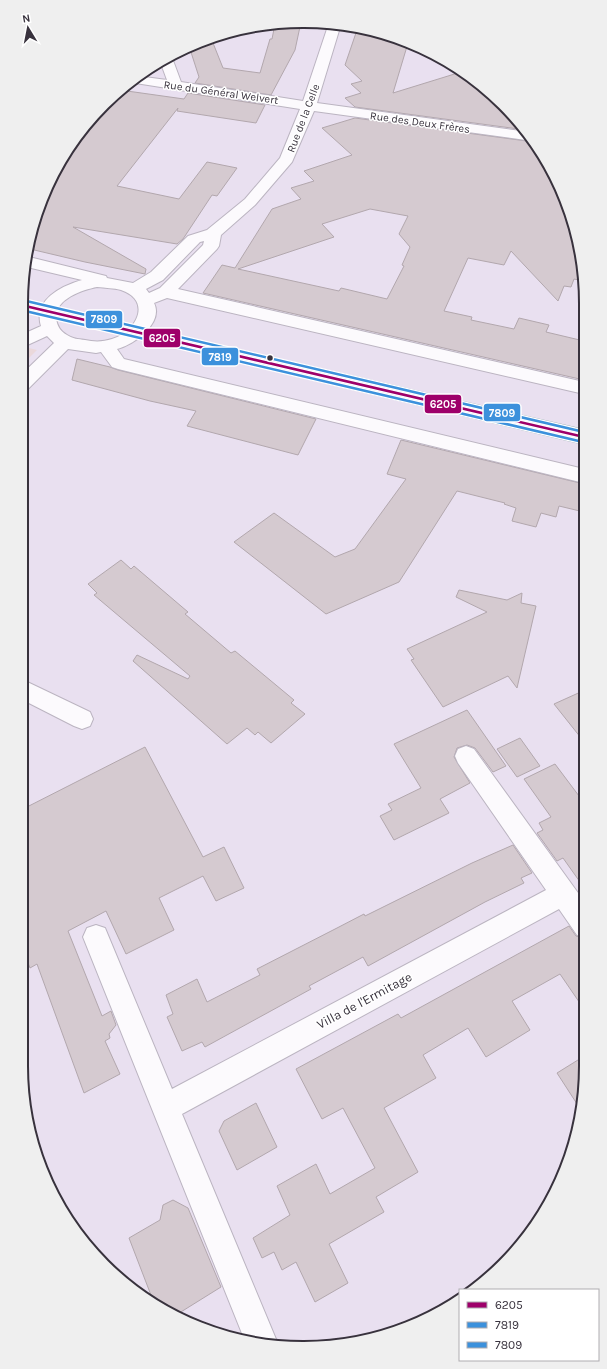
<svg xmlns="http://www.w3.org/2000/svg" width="607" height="1369" viewBox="0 0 607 1369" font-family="Karla,sans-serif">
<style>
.education{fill:#ead8db}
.building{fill:#d5cad0;stroke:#b2a7ad;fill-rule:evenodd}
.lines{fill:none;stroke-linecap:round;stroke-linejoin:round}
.minor-casing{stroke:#bbb4c1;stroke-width:2}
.primary-casing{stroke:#90a5ac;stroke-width:2}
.minor{fill:#fcfafd;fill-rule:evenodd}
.primary{fill:#d8e5e7;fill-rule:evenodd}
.bus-1-casing{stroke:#fff;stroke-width:5}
.bus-2-casing{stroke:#fff;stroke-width:5}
.bus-3-casing{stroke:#fff;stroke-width:5}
.bus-1{stroke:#9e006a;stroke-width:2.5}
.bus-2{stroke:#3c91dc;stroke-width:2.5}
.bus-3{stroke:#3c91dc;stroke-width:2.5}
.bus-dot{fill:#38323d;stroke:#fff;stroke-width:1.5}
.labels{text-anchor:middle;stroke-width:3;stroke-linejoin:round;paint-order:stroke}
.far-street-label{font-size:11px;fill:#38323d;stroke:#fff}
.street-label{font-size:13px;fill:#38323d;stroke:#fff}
.rim{fill:none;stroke:#38323d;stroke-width:2}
.line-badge{stroke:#fff;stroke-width:1.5}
.badge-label{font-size:11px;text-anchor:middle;font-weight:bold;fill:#fff}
</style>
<rect width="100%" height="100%" fill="#e9e0f0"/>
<!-- education -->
<path class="education" d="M21,346l16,4 -16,16z"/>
<!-- building -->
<path class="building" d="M285,22h16l-6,28 -24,45 -76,-12 4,-6 -10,-31 22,-8 12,30 37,5 10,-34h2l2,-10 2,1 2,-7z
M358,27l37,9 13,7 -15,50 68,-21 14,7 51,51 -171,-23 -10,-9 16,-5 -10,-9 11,-3 -17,-16z
M120,90l64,9 4,-6 77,12 -9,18 -79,-12 1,-3 -61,78 62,13 28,-37 30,6 -20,28 -5,-1 -29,44 -6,5 -104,-17 73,42 -1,5 -60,-12 -55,-13 6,-37 23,-50 32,-45z
M355,118l179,24 30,53 20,71v15l-10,-2 -3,8 -7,-1 -6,15 -47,-50 -7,14 -36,-7 -24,53 28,6 -1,3 43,9 5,-11 30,7 -3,7 38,9v39l-381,-87 19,-28 13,3 37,-59 29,-10 -10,-11 23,-7 -10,-10 48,-16 -30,-27zM370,209l38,7 -9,18 11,13 -8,18 2,1 -17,33 -46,-11 -2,3 -101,-22 96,-32 -12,-13z
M77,359l33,8 8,3 198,49 -18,36 -111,-29 9,-15 -46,-10 -78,-21z
M401,440l183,44v28l-25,-6 -3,11 -15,-4 -5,14 -24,-6 4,-13 -12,-4 1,-1 -48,-12 -58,91 -73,32 -92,-72 40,-29 61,44 20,-8 51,-70 -19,-5z
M121,560l10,9 3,-3 54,46 -3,2 46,39 4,-2 59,49 -3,3 14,11 -34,29 -13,-11 -3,3 -8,-7 -20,16 -94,-83 4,-6 51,24 2,-3 -96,-81 3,-2 -9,-9z
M459,590l48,10 15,-7 -1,10 15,3 -19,82 -9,-12 -65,31 -32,-47 3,-1 -7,-10 80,-37 -31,-15z
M585,690v53l-31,-39z
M467,710l39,56 -13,6 -18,-24 -8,-3 -10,3 -3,9 16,26 -30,16 9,14 -55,27 -14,-24 12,-6 -4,-6 33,-16 -27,-44z
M520,738l20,28 -23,11 -20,-28z
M145,747l58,110 21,-10 20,41 -28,13 -13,-25 -44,22 15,32 -48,24 -20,-43 -38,20 34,85 9,-5 5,14 -7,9 1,4 -5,3 15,33 -36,19 -47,-129 -7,4 -9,-23v-135z
M555,764l30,40v85l-22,-31 -6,3 -20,-28 6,-3 -4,-7 12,-6 -27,-38z
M513,845l19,28 -11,5 3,5 -39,19 -117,64 -5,-9 -54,29 2,3 -106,58 -3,-5 -20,9 -15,-34 6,-3 -7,-19 31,-16 10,23 53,-27 -3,-6 80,-41 27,-14 1,2 107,-53z
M569,926l7,10 10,3v73l-26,-38 -48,27 18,29 -44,27 -18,-29 -45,27 13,23 -52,30 34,64 -42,25 8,15 -55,32 19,39 -33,19 -19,-40 -14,8 -8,-18 -12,6 -9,-20 37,-23 -13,-29 39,-22 14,30 45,-26 -32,-60 -21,11 -26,-50 102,-55 3,4z
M586,1055v11l-7,41 -22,-34z
M256,1103l21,44 -40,23 -18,-39 5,-10z
M173,1200l15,8 33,79 -45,28 -14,-5 -8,-7 -25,-65 31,-18 3,-15z"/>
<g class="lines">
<defs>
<path id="minor" d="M329,23l12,1 -24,79 211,29 5,9 -219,-30 -22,51 -37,43 -34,30 -2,11 -2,3 -39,40 406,93v12l-417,-96 -13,5c10,20 -20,42 -37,46l7,10 460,110v14l-466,-114 -6,-2 -11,-15 -5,1 -28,-4 -41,41 -6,2v-17l33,-32 -7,-7 -26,12v-13l20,-9c-8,-26 20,-40 41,-46l-55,-13 2,-10 77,19 1,2 26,5 18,-11 37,-36 19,-6 38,-31 35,-41 20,-49 -171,-27 8,-6 30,4 -7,-19 11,-6 10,27 122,19zM204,241l-1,4 -43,43 -11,5 -3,-4 17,-9 37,-38zM97,287c8,1 17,1 24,3 32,11 15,42 -9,49 -9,3 -18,3 -27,1 -7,-1 -12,-1 -18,-5 -7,-4 -10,-9 -11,-17 -1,-19 26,-28 41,-31z
M21,679l69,33 3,7 -3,7 -8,3 -8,-3 -53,-27z
M466,746l8,3 112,155v34l-9,-3 -18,-26 -377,205 96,230 -1,1 -28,-2 -4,-2 -162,-404 4,-9 9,-3 9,3 67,161 374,-199 -88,-127 -3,-7 3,-7z"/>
<path id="primary" d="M22,300l562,130v14l-563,-134z"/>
</defs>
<!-- minor casing -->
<use href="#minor" class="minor-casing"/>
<!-- primary casing -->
<use href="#primary" class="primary-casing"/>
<!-- minor -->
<use href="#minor" class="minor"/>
<!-- primary -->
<use href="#primary" class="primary"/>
<defs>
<path id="bus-1" d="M21,305l563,132"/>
<path id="bus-2" d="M21,310l562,132"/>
<path id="bus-3" d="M22,300l562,132"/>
</defs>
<!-- bus-1 casing -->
<use href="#bus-1" class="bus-1-casing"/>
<!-- bus-2 casing -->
<use href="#bus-2" class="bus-2-casing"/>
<!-- bus-3 casing -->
<use href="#bus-3" class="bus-3-casing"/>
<!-- bus-1 -->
<use href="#bus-1" class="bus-1"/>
<!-- bus-2 -->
<use href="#bus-2" class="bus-2"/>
<!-- bus-3 -->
<use href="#bus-3" class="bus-3"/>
</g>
<!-- markers -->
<circle class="bus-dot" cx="270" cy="358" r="3.5"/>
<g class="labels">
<!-- far-street labels -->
<g class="far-street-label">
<text transform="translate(221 92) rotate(8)" y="4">Rue du Général Welvert</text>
<text transform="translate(303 118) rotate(-69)" y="4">Rue de la Celle</text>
<text transform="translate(420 122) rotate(8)" y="4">Rue des Deux Frères</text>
</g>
<!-- street labels -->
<g class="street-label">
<text transform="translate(364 1000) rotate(-28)" y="5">Villa de l'Ermitage</text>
</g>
</g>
<!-- crop -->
<path d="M0 0H607V1369H0ZM303 28H304A275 275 0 0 1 579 303V1066A275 275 0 0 1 304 1341H303A275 275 0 0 1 28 1066V303A275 275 0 0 1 303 28Z" fill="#efefef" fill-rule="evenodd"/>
<path class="rim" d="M303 28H304A275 275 0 0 1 579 303V1066A275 275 0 0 1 304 1341H303A275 275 0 0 1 28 1066V303A275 275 0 0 1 303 28Z"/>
<g class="line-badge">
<rect x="85" y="310" width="38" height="19" rx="4" fill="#3c91dc"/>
<rect x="143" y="328" width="38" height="20" rx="4" fill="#9e006a"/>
<rect x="201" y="347" width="38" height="19" rx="4" fill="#3c91dc"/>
<rect x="424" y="394" width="38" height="20" rx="4" fill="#9e006a"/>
<rect x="483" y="403" width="38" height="19" rx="4" fill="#3c91dc"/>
</g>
<g class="badge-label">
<text x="104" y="323">7809</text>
<text x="162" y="342">6205</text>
<text x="220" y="361">7819</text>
<text x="443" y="408">6205</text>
<text x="502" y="417">7809</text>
</g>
<!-- legend -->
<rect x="459" y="1289" width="140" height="72" fill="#ffffff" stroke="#afadb1"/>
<rect x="467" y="1302" width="20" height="6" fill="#9e006a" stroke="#afadb1"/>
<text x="495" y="1309" font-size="12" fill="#38323d">6205</text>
<rect x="467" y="1322" width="20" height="6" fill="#3c91dc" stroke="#afadb1"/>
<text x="495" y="1329" font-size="12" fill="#38323d">7819</text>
<rect x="467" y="1342" width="20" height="6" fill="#3c91dc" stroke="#afadb1"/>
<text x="495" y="1349" font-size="12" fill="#38323d">7809</text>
<!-- north arrow -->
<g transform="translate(28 28) rotate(350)" stroke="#ffffff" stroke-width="3" paint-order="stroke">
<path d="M0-3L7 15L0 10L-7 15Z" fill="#38323d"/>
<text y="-6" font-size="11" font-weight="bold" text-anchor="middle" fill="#38323d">N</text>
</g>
</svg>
